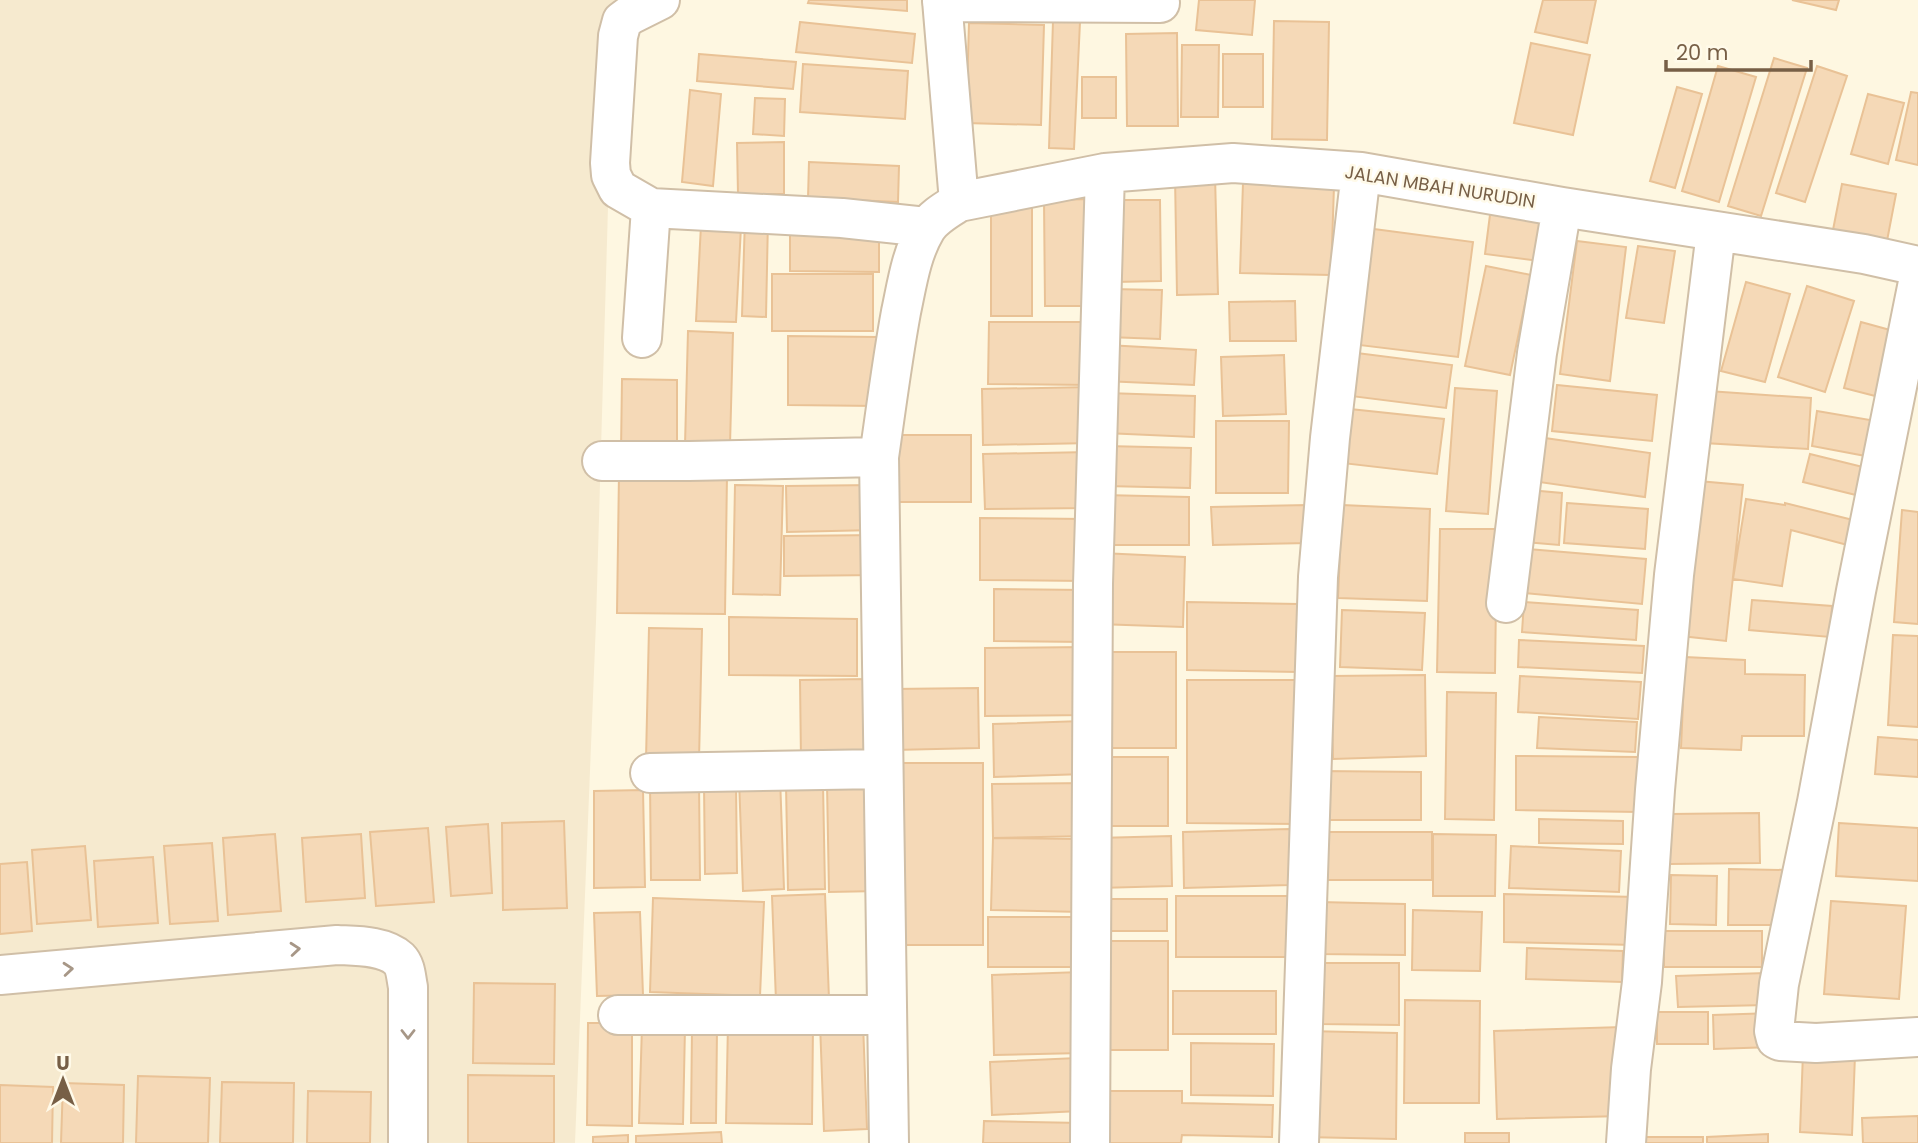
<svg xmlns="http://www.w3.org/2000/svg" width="1918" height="1143" viewBox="0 0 1918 1143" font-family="Poppins,sans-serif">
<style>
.residential{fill:#f6eacf}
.building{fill:#f5d9b7;stroke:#e9c296;stroke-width:2}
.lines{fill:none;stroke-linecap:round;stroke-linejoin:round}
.minor-casing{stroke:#d0bfa7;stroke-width:42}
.minor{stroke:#fff;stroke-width:38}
.oneway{stroke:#a79787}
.labels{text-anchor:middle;stroke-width:5;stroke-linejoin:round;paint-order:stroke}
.street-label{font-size:18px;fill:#775f46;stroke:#fffae9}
</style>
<rect width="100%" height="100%" fill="#fef7e1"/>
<!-- residential -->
<path class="residential" d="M0,0h614l-18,622 -21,521h-575z"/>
<!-- building -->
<path class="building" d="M809,0h98v11l-99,-8z
M1199,0h56l-3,35 -56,-5z
M1543,0h53l-9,43 -52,-11z
M1792,0h47l-3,10z
M1053,21l27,1 -6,127 -25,-1z
M1274,21l55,1 -2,118 -55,-1z
M800,22l115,12 -3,29 -116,-11z
M969,23l75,2 -3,100 -75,-2z
M1177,33l1,93h-51l-1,-92z
M1531,43l59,12 -17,80 -59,-12z
M1182,45h37l-1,72h-37z
M699,54l97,8 -3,27 -96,-8z
M1223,54h40v53h-40z
M1774,58l33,10 -46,148 -33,-10z
M803,64l105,7 -3,48 -105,-7z
M1718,66l38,11 -37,125 -37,-11z
M1817,66l30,10 -42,126 -29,-9z
M1082,77h34v41h-34z
M1677,87l25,7 -27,94 -25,-7z
M690,90l31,4 -8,92 -31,-4z
M1911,92l7,1v72l-22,-5z
M1868,94l36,9 -16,61 -37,-10z
M755,98l30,1 -1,37 -31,-2z
M784,142v52h-46l-1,-51z
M809,162l90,4 -1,36 -90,-4z
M1215,175l3,119 -41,1 -2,-119z
M1243,183l91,3 -3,89 -91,-2z
M1842,184l54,10 -10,52 -54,-11z
M991,199h41v117h-41z
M1095,199l2,107h-52l-1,-106z
M1492,199l54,7 -7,55 -54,-7z
M1114,200h46l1,81 -46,1z
M745,218l23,1 -2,98 -24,-1z
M701,225l40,2 -5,95 -40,-1z
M790,227h89v45l-89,-1z
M1374,229l99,13 -15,115 -99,-12z
M1577,241l49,6 -16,134 -50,-7z
M1638,246l37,5 -11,72 -38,-5z
M1486,266l45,9 -21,100 -45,-9z
M772,274h101v57h-101z
M1746,282l44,12 -25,88 -44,-11z
M1807,286l47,15 -29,91 -47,-15z
M1109,289l53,1 -2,49 -52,-2z
M1295,301l1,40h-66l-1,-39z
M989,322h104v63l-105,-1z
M1861,322l40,11 -18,65 -39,-10z
M688,331l45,2 -3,112h-45z
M788,336l90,1 -1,69 -89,-1z
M1107,345l89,5 -2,35 -90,-4z
M1349,352l103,13 -6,43 -103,-13z
M1284,355l2,59 -63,2 -2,-59z
M622,379l55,1v71h-56z
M1557,385l100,10 -5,46 -100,-10z
M1091,387l1,56 -109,2 -1,-56z
M1455,388l42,3 -9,123 -42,-3z
M1708,391l103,7 -3,51 -104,-6z
M1107,393l88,3 -1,41 -89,-4z
M1350,409l94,10 -7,55 -95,-11z
M1817,411l59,10 -5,36 -59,-11z
M1216,421h73l-1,72h-72z
M888,435h83v67h-83z
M1545,438l105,15 -5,44 -106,-15z
M1106,446l85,2 -1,40 -84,-2z
M1089,452v56l-104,1 -2,-55z
M1810,454l61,15 -7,28 -61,-15z
M619,473l108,2 -2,139 -108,-1z
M1698,481l45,4 -17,156 -45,-5z
M735,485l48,1 -3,109 -47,-1z
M875,485l1,45 -89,2 -1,-46z
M1529,490l33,3 -3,52 -34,-3z
M1103,495l86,2v48h-87z
M1746,499l39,6v-2l76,19 -6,25 -64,-17 -9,56 -49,-7z
M1567,503l81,6 -3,40 -81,-6z
M1308,505l1,38 -96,2 -2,-38z
M1342,505l88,4 -3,92 -89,-3z
M1902,510l16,2v112l-24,-2z
M980,518l105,1v62l-105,-1z
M1440,529h57l-2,144 -58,-1z
M879,535v40l-95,1v-40z
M1528,549l118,10 -4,45 -118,-11z
M1101,553l84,4 -2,70 -85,-3z
M994,589l91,1v52l-91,-1z
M1752,600l80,6 -2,31 -81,-7z
M1187,602l111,2v68l-111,-2z
M1524,602l114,8 -2,30 -114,-8z
M1342,610l83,3 -3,57 -82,-3z
M729,617l128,2v57l-128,-1z
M649,628l53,1 -3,131 -53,-1z
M1893,635l25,1v91l-30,-2z
M1519,640l125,6 -2,27 -124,-6z
M1086,647l1,68 -102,1v-68z
M1102,652h74v96h-75z
M1685,657l60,3v14l60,1 -1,61h-62l-1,14 -60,-2z
M1425,675l1,81 -93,3 -2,-83z
M1520,676l121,6 -3,37 -120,-7z
M867,679l1,80 -67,1 -1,-80z
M1187,680h115l-1,144 -114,-1z
M978,688l1,60 -85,2 -2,-61z
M1447,692l49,1 -2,127 -49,-1z
M1539,717l98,5 -2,30 -98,-4z
M1082,721l2,53 -90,3 -1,-53z
M1878,737l40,3v37l-43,-3z
M1516,756l122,1v55l-122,-2z
M1101,757h67v69h-67z
M892,763h91v182h-91z
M1321,771l100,1v48h-100z
M780,777l4,112 -41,2 -4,-112z
M699,782l1,98h-49l-1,-97z
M736,783l1,90 -32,1 -1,-90z
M1089,783v53l-96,2 -1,-54z
M823,784l2,105 -37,1 -2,-105z
M827,784h50l2,107 -50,1z
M643,790l2,97 -51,1v-97z
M1759,813l1,50 -90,1v-50z
M1539,819l84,2v23l-84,-1z
M564,821l3,87 -64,2 -1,-87z
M1839,823l79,5v53l-82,-5z
M488,824l4,69 -41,3 -5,-69z
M428,828l6,74 -58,4 -6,-74z
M1290,829l1,56 -107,3 -1,-56z
M1321,832h111v48h-111z
M275,834l6,77 -53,4 -5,-77z
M361,834l4,64 -59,4 -4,-64z
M1433,834l63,1 -1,61h-62z
M1171,836l1,50 -73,2 -1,-50z
M993,838l88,1v73l-90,-2z
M212,843l6,78 -48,3 -6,-78z
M85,846l6,74 -54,4 -5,-74z
M1511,846l110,5 -2,41 -110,-4z
M153,857l5,66 -60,4 -4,-66z
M27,862l5,69 -32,3v-70z
M1729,869l58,1 -1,55h-58z
M1671,875l46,1 -1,49 -46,-1z
M825,894l4,105 -53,2 -4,-105z
M1504,894l133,3 -2,48 -131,-3z
M1176,896h112v61h-112z
M653,898l111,4 -4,94 -110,-4z
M1098,899h69v32h-69z
M1831,901l75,5 -7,93 -75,-5z
M1319,902l86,2v51l-87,-1z
M1413,910l69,2 -2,59 -68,-1z
M640,912l3,83 -46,1 -3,-83z
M988,917h89v50h-89z
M1664,931h98v36h-98z
M1102,941h66v109h-66z
M1527,948l96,3 -1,31 -96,-3z
M1320,963h79v62l-80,-1z
M1081,972l1,81 -88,2 -2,-80z
M1765,973l2,32 -89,2 -2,-31z
M474,983l81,1 -1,80 -81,-1z
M1173,991h103v43h-103z
M1405,1000l75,1 -1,102h-75z
M1657,1012h51v32h-51z
M1773,1013v34l-59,2 -1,-34z
M588,1023h44v103l-45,-1z
M728,1023l85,1 -1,100 -86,-1z
M820,1023h43l4,106 -43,2z
M642,1026l43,1 -2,97 -44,-1z
M1622,1027l2,89 -127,3 -3,-88z
M692,1028h25l-1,95h-25z
M1306,1031l91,2 -1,106 -92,-2z
M1191,1043l83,1 -1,52 -82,-1z
M1803,1053l52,2 -3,80 -52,-3z
M1077,1058l3,53 -88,4 -2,-53z
M468,1075l86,1v67h-86z
M138,1076l72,2 -2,65h-72z
M222,1082l72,1 -1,60h-73z
M63,1083l61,2 -1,58h-62z
M0,1085l53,2 -1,56h-52z
M308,1091l63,1 -1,51h-63z
M1098,1091h84v12l91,2 -1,32 -90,-2 -1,8h-83z
M1918,1116v27h-55l-1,-25z
M984,1121l97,2v20h-98z
M721,1132l1,11h-86v-7z
M1465,1133h44v10h-44z
M1768,1134v9h-61v-6z
M628,1135v8h-35v-6z
M1643,1137h60v6h-60z"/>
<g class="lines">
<defs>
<path id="minor" d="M660,0l-30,15 -8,6 -4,15 -8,127 1,12 7,14 33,19 191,10 84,9
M942,0l17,202
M942,2l218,1
M1918,282l-62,309 -39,211 -38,182 -5,47 2,8 4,2 36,2 102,-6
M642,338l9,-130
M602,461h87l190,-4
M1506,603l31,-250 25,-146
M650,773l233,-4
M0,975l337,-30c18,1 47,0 62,14 7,7 7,19 9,28v156
M618,1015h269
M889,1143l-10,-686c7,-48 13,-96 22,-145 6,-28 10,-58 25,-83 7,-12 22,-20 33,-27l146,-29 128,-10 128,9 201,35 302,47 54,12
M1090,1143l3,-559 12,-411
M1299,1143l19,-566 12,-139 31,-266
M1626,1143l5,-74 11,-87 13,-192 19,-215 42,-343"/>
</defs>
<!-- minor casing -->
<use href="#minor" class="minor-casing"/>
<!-- minor -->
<use href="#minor" class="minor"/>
</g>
<!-- one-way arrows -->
<defs><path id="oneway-chevron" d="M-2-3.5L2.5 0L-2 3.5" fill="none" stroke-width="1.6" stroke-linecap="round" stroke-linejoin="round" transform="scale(1.75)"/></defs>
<g class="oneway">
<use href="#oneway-chevron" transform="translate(295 949) rotate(-5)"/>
<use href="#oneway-chevron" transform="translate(68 969) rotate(-5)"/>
<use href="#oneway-chevron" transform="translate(408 1034) rotate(90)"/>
</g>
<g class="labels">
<!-- street labels -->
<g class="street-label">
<text transform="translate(1440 187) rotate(9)" y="6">JALAN MBAH NURUDIN</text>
</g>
</g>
<!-- north arrow -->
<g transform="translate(63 1080)" stroke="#fffae9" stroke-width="5" paint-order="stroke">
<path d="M0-5L12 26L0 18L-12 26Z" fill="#775f46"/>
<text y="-10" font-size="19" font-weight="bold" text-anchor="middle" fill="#775f46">U</text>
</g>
<!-- scale -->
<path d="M1666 60v10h145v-10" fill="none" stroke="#775f46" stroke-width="3.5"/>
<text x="1676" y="60" font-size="21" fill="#775f46" stroke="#fffae9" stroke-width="5" paint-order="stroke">20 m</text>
</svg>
